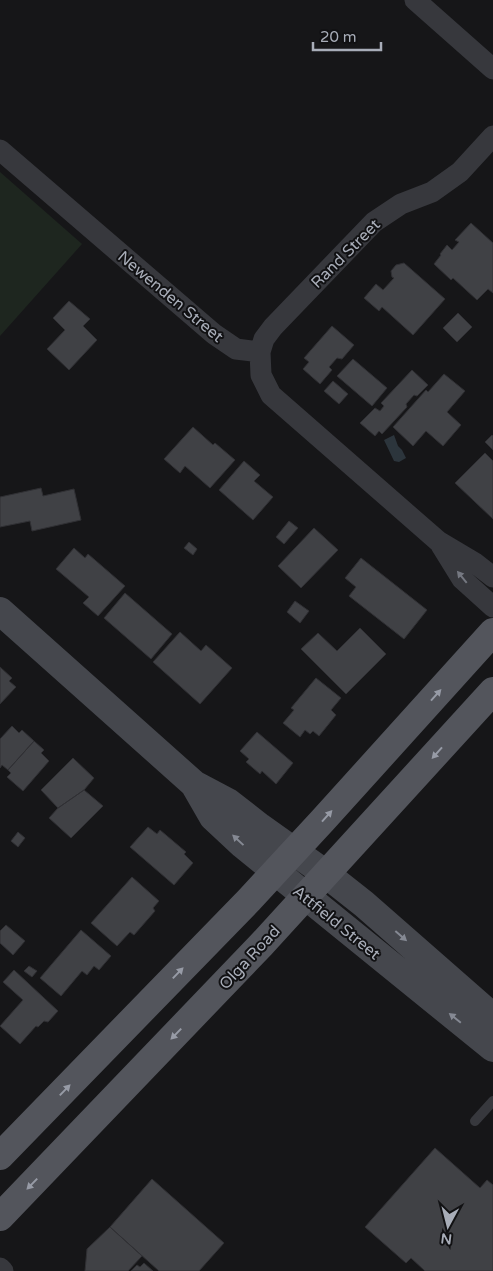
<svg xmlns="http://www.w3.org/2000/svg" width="493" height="1271" viewBox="0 0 493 1271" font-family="'Varela Round',sans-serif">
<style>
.green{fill:#1e261f}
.water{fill:#2c353c}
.building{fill:#404145;stroke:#303034}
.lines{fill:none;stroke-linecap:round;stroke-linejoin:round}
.lane{stroke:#37383d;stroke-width:10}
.street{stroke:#37383d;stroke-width:21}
.secondary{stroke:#45474d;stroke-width:28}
.primary{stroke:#53555c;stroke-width:28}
.oneway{fill:#757881}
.oneway2{fill:#979ba6}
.oneway3{fill:#858993}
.labels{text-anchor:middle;stroke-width:4;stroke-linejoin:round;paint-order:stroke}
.street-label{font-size:16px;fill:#a8adb8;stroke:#111113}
</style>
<rect width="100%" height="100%" fill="#161618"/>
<!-- green -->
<path class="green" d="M0,172l82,72 -82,92z"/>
<!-- water -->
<path class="water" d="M394,435l4,11 4,4 4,8 -7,4 -5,-1 -10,-21z"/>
<!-- building -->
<path class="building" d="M471,223l22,20v50l-5,-4 -11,11 -24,-22 -2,2 -17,-16 7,-9 -1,-1 7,-9 5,5 7,-8 -4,-2z
M404,263l41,36 -32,36 -31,-28 -3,4 -15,-13 12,-14 7,6 11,-12 -2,-1 -1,-6 5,-6z
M69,301l21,18 -7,7 14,14 -28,30 -22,-21 18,-19 -12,-12z
M458,313l14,14 -15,15 -14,-14z
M332,326l22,19 -12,14 -5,-1 -8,9 3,3 -12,14 -17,-15 6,-7 -5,-4z
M353,359l34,29 -15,18 -35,-30z
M412,370l16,15 -11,11 -3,-1 -8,9 1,3 -25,27 -3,-3 -4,5 -15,-13 15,-15 5,3 4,-5 -3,-3z
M444,374l21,17 -18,21 14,13 -18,21 -17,-15 -13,15 -20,-19 33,-37 2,2z
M333,381l15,13 -9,10 -15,-13z
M193,427l20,18 2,-2 20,17 -25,28 -25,-22 -5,7 -16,-14z
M492,435l1,1v14l-8,-8z
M485,453l8,8v58l-38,-36z
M244,461l16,14 -6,6 19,16 -20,23 -34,-30z
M41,488l2,8 31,-7 7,31 -49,11 -2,-10 -30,6v-30z
M289,521l9,7 -14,16 -8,-7z
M314,528l24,22 -37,38 -23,-22z
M189,542l8,7 -4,6 -9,-7z
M74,548l11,10 3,-4 37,32 -27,30 -15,-13 6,-6 -33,-28z
M361,558l66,52 -23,29 -55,-43 7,-9 -11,-9z
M125,593l47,41 -21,25 -47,-41z
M295,601l14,10 -9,12 -13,-11z
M360,628l26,26 -40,40 -45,-45 17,-16 19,18z
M180,632l21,19 5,-6 26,23 -32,36 -47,-42z
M0,667l12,11 -3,3 7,6 -16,17z
M316,678l25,20 -10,12 5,5 -17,21 -6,-5 -3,3 -5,-4 -5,7 -17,-14 11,-13 -3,-2z
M12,726l7,7 3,-3 12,11 -26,29 -6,-5 -2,3v-29z
M257,732l36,31 -17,21 -14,-13 -2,3 -14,-12 3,-3 -9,-8z
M34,741l10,9 -3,3 8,8 -26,30 -16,-14 4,-4 -3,-3z
M73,758l21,20 -10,12 -26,18 -17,-18z
M84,790l19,16 -32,32 -22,-20 9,-10z
M148,827l9,7 3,-4 26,22 -2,2 9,9 -19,22 -44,-38z
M18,832l7,6 -7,9 -7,-6z
M132,877l27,24 -6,7 2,3 -21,24 -4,-3 -13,14 -26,-23z
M6,925l19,16 -12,14 -13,-12v-12z
M81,930l30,26 -12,14 -5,-4 -7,9 -5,-4 -21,25 -21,-18z
M29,966l8,5 -5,6 -8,-6z
M14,970l44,41 -10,11 -4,-1 -6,6 -2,-1 -16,18 -20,-18 23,-26 -20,-18z
M435,1148l45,40 7,-8 6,5v86h-68l-14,-13 -5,5 -41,-36z
M152,1179l72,64 -25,28h-40l-49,-44z
M110,1227l32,29 -14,15h-43l2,-22z
M144,1263l9,8h-22l6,-6 3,2z"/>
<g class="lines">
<!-- lane -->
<path class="lane" d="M475,1121l18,-20"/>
<!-- street -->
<path class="street" d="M415,0l78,69
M493,136l-33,36 -28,20 -31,12 -27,18 -101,105 -9,12 -4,13 1,23 10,20 167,146 37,22 18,14
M0,150l214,184 22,15 24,3
M441,545l21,34 31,28
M0,1268l3,3"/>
<!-- secondary -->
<path class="secondary" d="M0,611l194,173 34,18 32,25 66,47 38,30 129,113
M194,784l19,33 30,28 250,203"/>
<!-- primary -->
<path class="primary" d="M0,1156l249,-256 74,-80 170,-188
M0,1217l261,-272 232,-254"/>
</g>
<!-- one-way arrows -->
<defs><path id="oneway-solid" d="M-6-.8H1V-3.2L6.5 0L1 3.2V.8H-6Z" transform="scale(1.25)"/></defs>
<use class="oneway" href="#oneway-solid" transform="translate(462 577) rotate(-129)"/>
<g class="oneway2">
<use href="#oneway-solid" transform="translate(436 695) rotate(-48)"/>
<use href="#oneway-solid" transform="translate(437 753) rotate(132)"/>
<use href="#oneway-solid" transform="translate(327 816) rotate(-48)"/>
<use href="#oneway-solid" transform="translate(178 973) rotate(-46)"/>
<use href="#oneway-solid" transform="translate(176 1034) rotate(134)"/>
<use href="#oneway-solid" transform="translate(65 1090) rotate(-46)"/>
<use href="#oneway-solid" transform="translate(32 1184) rotate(134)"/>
</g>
<g class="oneway3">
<use href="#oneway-solid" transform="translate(238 840) rotate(-137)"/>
<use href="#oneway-solid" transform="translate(401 936) rotate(41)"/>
<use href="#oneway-solid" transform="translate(455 1018) rotate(-141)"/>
</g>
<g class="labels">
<!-- street labels -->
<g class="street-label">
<text transform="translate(345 253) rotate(-45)" y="6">Rand Street</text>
<text transform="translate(171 296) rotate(40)" y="6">Newenden Street</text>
<text transform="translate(337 922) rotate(39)" y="6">Attfield Street</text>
<text transform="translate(249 957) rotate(-47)" y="6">Olga Road</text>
</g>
</g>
<!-- north arrow -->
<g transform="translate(448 1226) rotate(187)" stroke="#111113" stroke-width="4" paint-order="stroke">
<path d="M0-4L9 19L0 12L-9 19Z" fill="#a8adb8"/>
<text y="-8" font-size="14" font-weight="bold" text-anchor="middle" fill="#a8adb8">N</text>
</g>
<!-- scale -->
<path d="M313 42v8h68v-8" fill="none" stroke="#a8adb8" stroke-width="2.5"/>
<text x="320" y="42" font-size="15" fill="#a8adb8" stroke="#111113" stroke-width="4" paint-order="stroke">20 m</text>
</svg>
